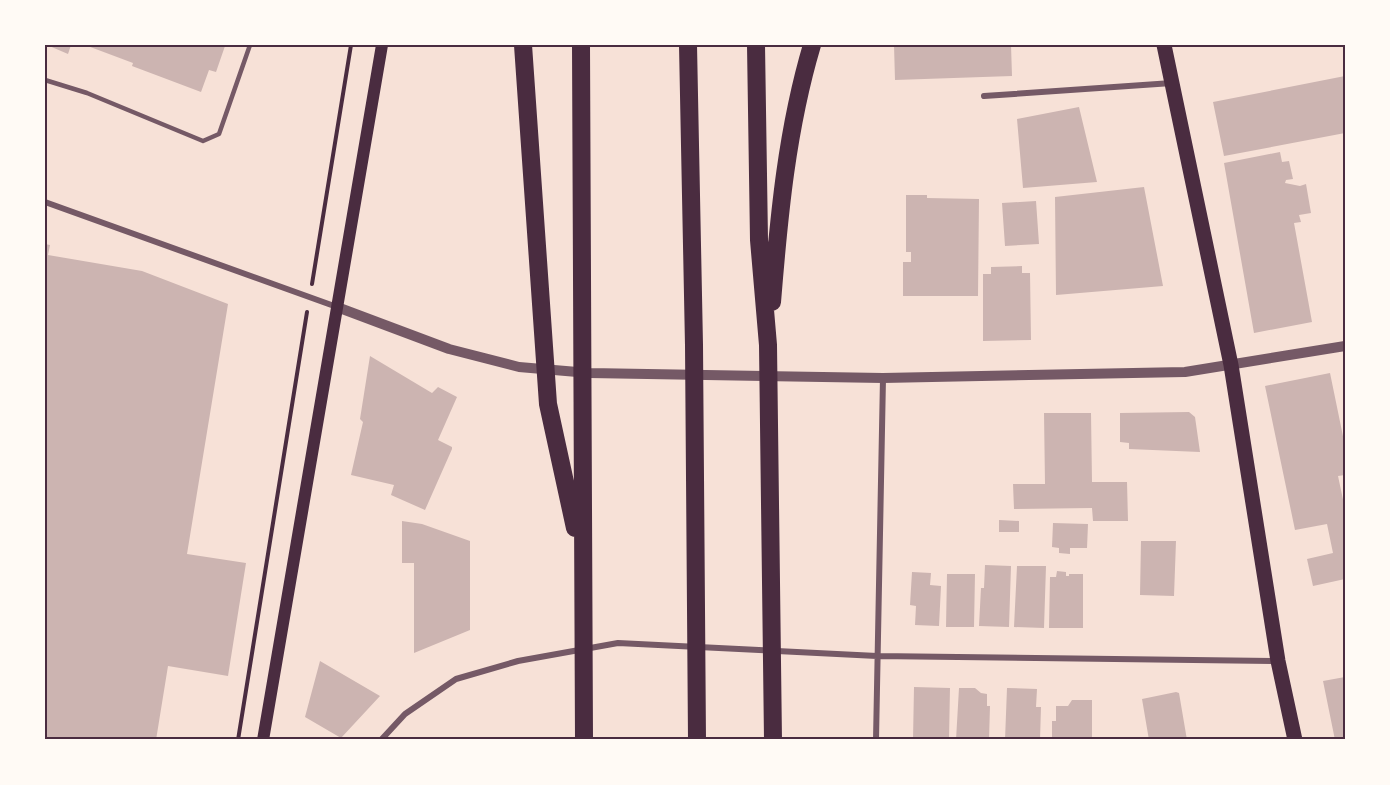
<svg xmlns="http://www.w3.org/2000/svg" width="1390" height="785" viewBox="0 0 1390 785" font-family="'Source Sans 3',sans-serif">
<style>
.building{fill:#ccb4b1}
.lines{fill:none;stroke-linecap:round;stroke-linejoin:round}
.path{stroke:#4a2c40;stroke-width:4}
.service{stroke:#755966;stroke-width:4.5}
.minor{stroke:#755966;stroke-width:6}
.tertiary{stroke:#755966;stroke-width:10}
.secondary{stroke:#4a2c40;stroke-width:12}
.primary{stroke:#4a2c40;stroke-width:15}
.motorway{stroke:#4a2c40;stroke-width:18}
.neatline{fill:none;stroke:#4a2c40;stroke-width:2}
</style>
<rect width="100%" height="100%" fill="#f7e1d7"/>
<!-- building -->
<path class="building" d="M47,45h24l-3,9z
M85,45h138l2,1 -9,26 -7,-2 -8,22 -69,-26 1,-3z
M894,45h117l1,31 -117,4z
M1345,76v57l-121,23 -11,-54z
M1079,107l18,75 -74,6 -6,-69z
M1280,152l2,10 7,-1 4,18 -7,1 -1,3 15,3 6,-2 5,29 -12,2 2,7 -7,1 18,99 -58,11 -30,-170z
M1144,187l19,99 -107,9 -1,-98z
M906,195h21v3l52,1 -1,97h-75v-34h8v-10h-5z
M1036,201l3,43 -34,2 -3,-43z
M45,244l5,1 -2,10 94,16 86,33 -41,250 59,9 -18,113 -60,-10 -12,74h-111z
M1022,266v7h8l1,67 -48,1v-67h8v-7z
M370,356l62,37 6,-6 19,10 -19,43 14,7v2l-27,61 -34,-15 3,-10 -43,-10 12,-53 -3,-3z
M1330,373l15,73v29l-7,1 7,33v70l-32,7 -6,-27 26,-6 -6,-29 -32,6 -30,-144z
M1189,412l6,5 5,35 -71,-3v-6l-9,-1v-29z
M1044,413h47l1,69h35l1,39h-35l-1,-13 -78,1 -1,-25h32z
M999,520l20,1v11h-20z
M402,521l20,3 48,17v89l-56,23v-90h-12z
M1053,523l35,1 -1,24h-17v6l-11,-1v-5l-7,-1z
M1141,541h35l-2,55 -34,-1z
M985,565l26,1 -2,61 -30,-1 2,-38h3z
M1017,566h29l-2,62 -30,-1z
M1057,571l9,1v4h3v-2h14v54h-34l1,-51h6z
M912,572l19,1 -1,12 11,1 -2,40 -24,-1 1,-19 -6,-1z
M947,574h28l-1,53h-28z
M320,661l60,35 -39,42 -36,-21z
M1345,677v63h-10l-12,-59z
M914,687l36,1 -1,52h-36z
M959,688h16l6,5 6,1v12h3l-1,34h-33z
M1007,688l30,1 -1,18h5l-1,33h-35z
M1176,692l3,1 8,47h-38l-7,-41z
M1072,700h20v40h-40v-19h4v-15h12z"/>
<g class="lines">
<!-- path -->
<path class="path" d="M312,284l39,-239
M238,740l69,-428"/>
<!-- service -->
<path class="service" d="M45,80l42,13 116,48 16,-7 31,-89"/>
<!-- minor -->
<path class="minor" d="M984,96l188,-13
M45,202l292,105
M381,740l24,-26 51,-35 62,-18 100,-18 259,13 401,5
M876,740l7,-362"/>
<!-- tertiary -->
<path class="tertiary" d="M337,307l112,42 70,18 70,6 294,5 302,-6 160,-26"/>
<!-- secondary -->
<path class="secondary" d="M263,740l119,-695"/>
<!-- primary -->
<path class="primary" d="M1164,45l67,320 47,296 17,79"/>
<!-- motorway -->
<path class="motorway" d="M523,45l25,359 27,124
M581,45l3,695
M688,45l6,300 3,395
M756,45l3,195 9,105 5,395
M772,302c7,-87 15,-173 40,-257"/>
</g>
<!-- border -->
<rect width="1390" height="785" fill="none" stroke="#fffaf5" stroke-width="93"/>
<rect x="46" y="46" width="1298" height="692" class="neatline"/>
</svg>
